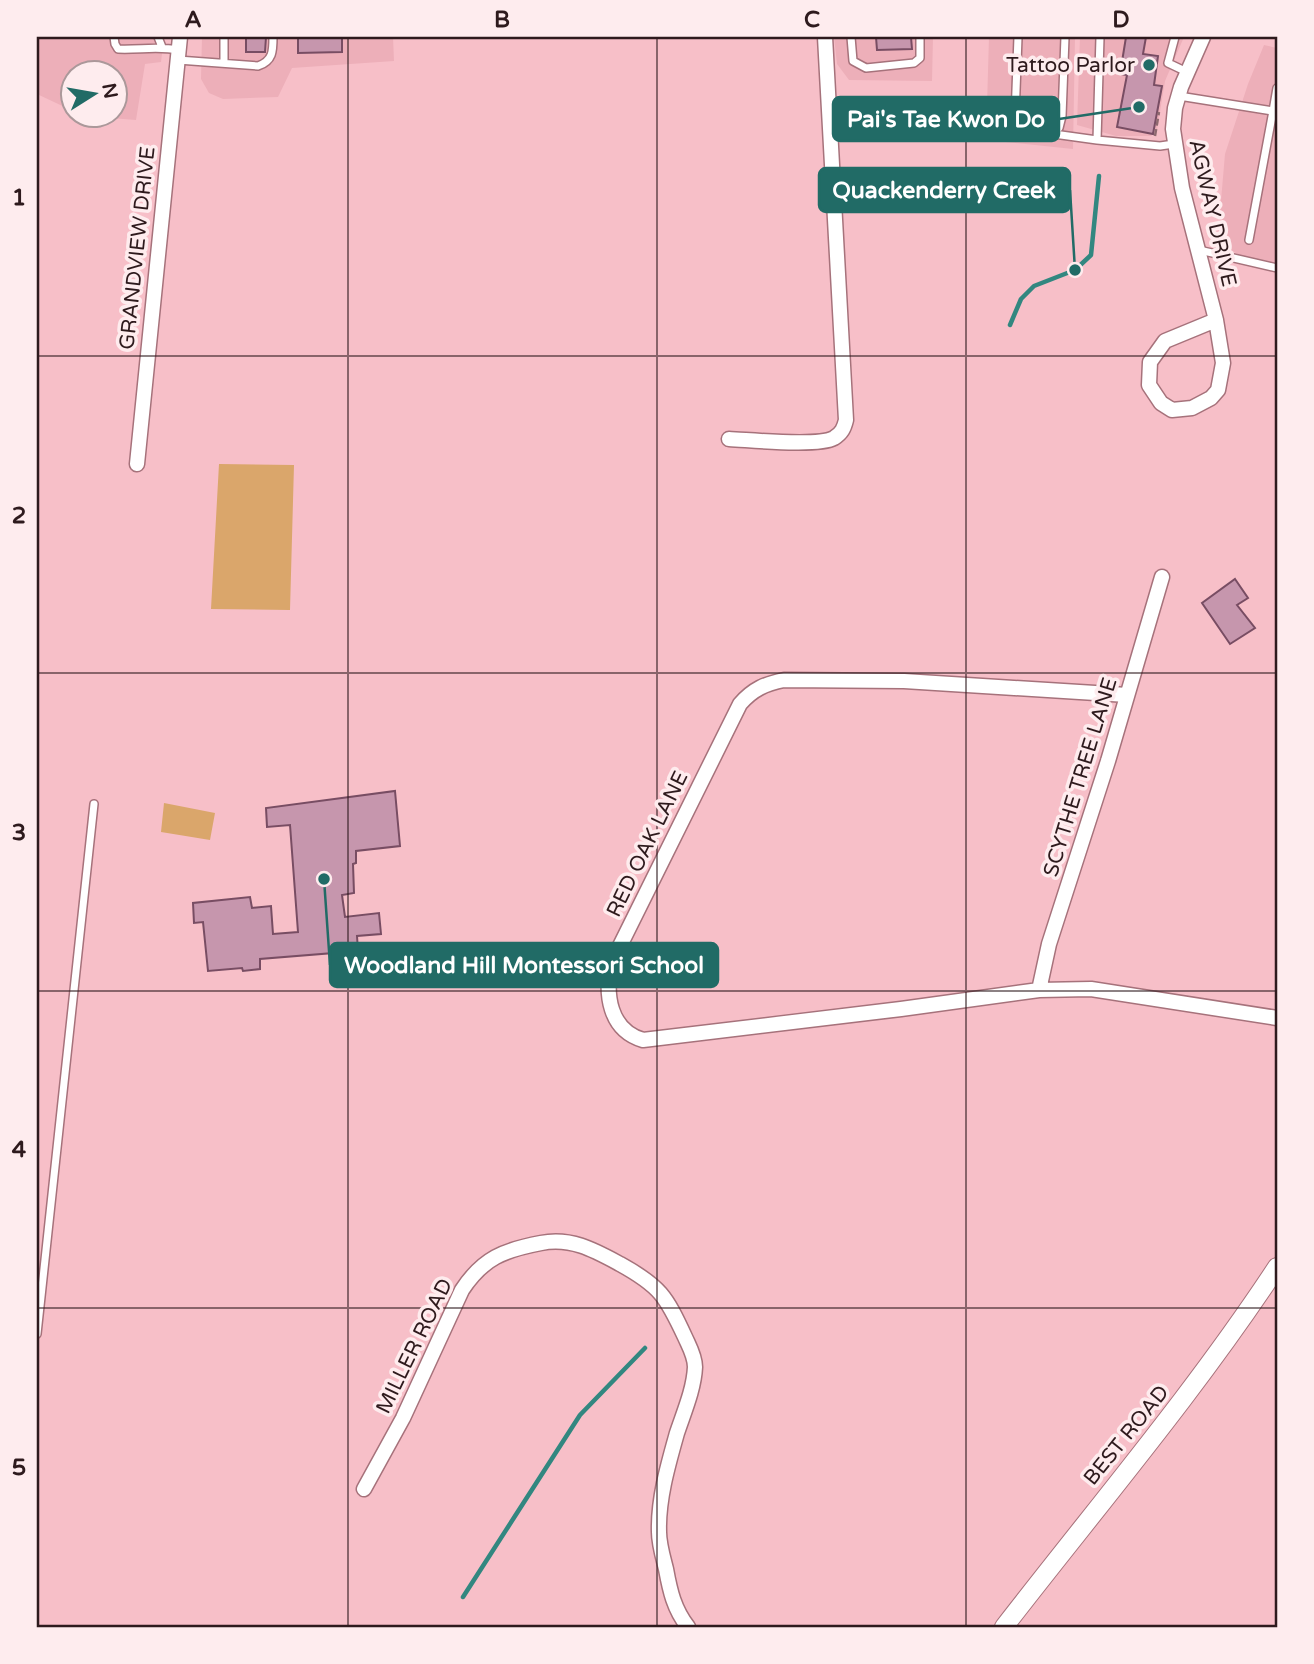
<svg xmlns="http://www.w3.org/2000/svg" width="1314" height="1664" viewBox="0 0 1314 1664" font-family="'Varela Round',sans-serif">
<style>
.built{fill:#edafb9}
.green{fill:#daa66b}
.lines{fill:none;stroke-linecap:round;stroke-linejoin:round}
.stream{stroke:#328780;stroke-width:4.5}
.building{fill:#c696ad;stroke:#784d63;stroke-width:2}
.service-casing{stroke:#a6727b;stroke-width:10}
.minor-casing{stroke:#a6727b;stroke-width:17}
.tertiary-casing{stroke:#a6727b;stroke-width:20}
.path{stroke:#8e696f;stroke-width:2.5;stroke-dasharray:7 3.5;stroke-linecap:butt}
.service{stroke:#fff;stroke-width:7}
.minor{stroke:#fff;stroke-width:14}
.tertiary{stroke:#fff;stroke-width:18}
.grid{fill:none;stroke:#2e1a1d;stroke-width:2;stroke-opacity:0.55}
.poi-dot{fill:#216b66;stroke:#feecee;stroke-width:2.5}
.labels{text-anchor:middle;stroke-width:7;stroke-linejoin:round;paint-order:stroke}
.poi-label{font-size:21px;fill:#2e1a1d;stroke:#feecee;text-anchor:end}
.street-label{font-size:21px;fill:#2e1a1d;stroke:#feecee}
.leader{fill:none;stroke:#216b66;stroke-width:2.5}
.callout-dot{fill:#216b66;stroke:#feecee;stroke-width:2.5}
.callout{fill:#216b66;stroke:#216b66;stroke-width:2.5}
.callout-label{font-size:23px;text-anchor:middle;font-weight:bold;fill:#fff}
.neatline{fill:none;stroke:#2e1a1d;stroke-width:2.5}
.grid-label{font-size:23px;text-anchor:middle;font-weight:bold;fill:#2e1a1d}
</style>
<rect width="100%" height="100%" fill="#f7bfc8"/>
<!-- built -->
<path class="built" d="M37,37h127l-3,25 -16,2 -9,56 -52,-4h32v-42h-42l-1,37 -36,-17z
M202,37h191l1,24 -102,7 -14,29 -55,2 -14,-6 -8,-14z
M834,37h99l-1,44 -83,-1 -12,-16z
M989,37h86l-2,112 -87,-9z
M1080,37h104l-19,44 -8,49 -6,6h-35l-39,-11z
M1264,45l13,3v219l-17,-1 -33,-18 -8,-24 6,-70 23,-70z"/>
<!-- green -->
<path class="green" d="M219,464l75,1 -4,145 -79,-1z
M164,803l51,10 -5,27 -49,-8z"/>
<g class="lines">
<!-- stream -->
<path class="stream" d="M1010,325l11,-26 13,-13 41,-16 16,-15 8,-79
M463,1597l117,-182 65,-67"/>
</g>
<!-- building -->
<path class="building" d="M246,37h20l-1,15h-19z
M298,37h44v15l-44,1z
M876,37h35l1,12 -35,1z
M1126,37h20l-3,17 15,2 -4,29 8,1 -9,48 -36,-7 10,-52 -7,-1z
M1235,579l13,19 -11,7 18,23 -25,16 -28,-41z
M395,791l5,55 -44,5v12l-3,1 1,29 -12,2 3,22 34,-4 2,21 -24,2 1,15 -98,8v10l-17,2 -1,-3 -34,3 -5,-49 -9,1 -1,-20 57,-6 2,11 19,-2 2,28 25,-2 -8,-107 -23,2 -1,-19z"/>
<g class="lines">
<defs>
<path id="service" d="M114,37l1,7 3,5c21,1 40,-3 60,1
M158,37l4,10
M224,37v26
M851,37l2,24 13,7 48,-5 6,-5v-21
M1018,37l-3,80 10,13 72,10
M1100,37l-3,103 63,6 14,-2
M1175,37l-7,26 19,9
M178,60l80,6c15,-5 15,-15 15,-29
M1179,96l94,15 -24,129
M1277,111h-4l4,-23
M1051,132l8,-4 3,-12 3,-79
M1199,250l78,18
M37,1334l57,-530"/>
<path id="minor" d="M1203,37l-22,50 -6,21 -2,21 9,59 34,132 7,43 -5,27 -7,8 -19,10 -20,2 -11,-7 -12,-18 1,-23 15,-21 51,-21
M729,439c22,1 89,8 105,-1 8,-5 10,-10 12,-18l-21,-383
M137,464l43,-427
M1127,695l-223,-14 -120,-1c-19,4 -31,9 -44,24l-129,260c-6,30 -2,66 32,76l258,-31 138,-19 52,-1 186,29
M1039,990l10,-46 59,-183 54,-184
M364,1489l39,-71 59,-128c21,-32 42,-40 79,-47 30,-6 53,7 79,21 40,22 46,32 65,73 4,9 10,19 10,30 -1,22 -11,45 -18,66 -9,32 -19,66 -18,99 0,12 4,25 7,37 4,22 8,40 22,58"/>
<path id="tertiary" d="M1004,1627c92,-119 190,-234 273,-360"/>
</defs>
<!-- service casing -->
<use href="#service" class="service-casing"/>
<!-- minor casing -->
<use href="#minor" class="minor-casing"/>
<!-- tertiary casing -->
<use href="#tertiary" class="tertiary-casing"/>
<!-- path -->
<path class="path" d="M1155,136l4,-24"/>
<!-- service -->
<use href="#service" class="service"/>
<!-- minor -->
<use href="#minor" class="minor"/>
<!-- tertiary -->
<use href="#tertiary" class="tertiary"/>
</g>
<!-- grid -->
<path class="grid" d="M348,37v1590M657,37v1590M966,37v1590M37,356h1240M37,673h1240M37,991h1240M37,1308h1240"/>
<!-- markers -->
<circle class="poi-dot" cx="1149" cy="65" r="7"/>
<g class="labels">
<!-- poi labels -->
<g class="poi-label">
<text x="1135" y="72">Tattoo Parlor</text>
</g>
<!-- street labels -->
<g class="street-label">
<text transform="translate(1213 213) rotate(77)" y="7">AGWAY DRIVE</text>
<text transform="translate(137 248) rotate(-84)" y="7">GRANDVIEW DRIVE</text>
<text transform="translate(1080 777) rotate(-73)" y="7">SCYTHE TREE LANE</text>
<text transform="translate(647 844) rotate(-64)" y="7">RED OAK LANE</text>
<text transform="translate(414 1346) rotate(-64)" y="7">MILLER ROAD</text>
<text transform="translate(1126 1435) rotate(-51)" y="7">BEST ROAD</text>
</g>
</g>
<!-- callouts -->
<path class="leader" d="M1139 107L1059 119M1075 270L1070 190M324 879L330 965"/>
<g class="callout-dot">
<circle cx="1139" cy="107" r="7"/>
<circle cx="1075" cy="270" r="7"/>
<circle cx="324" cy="879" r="7"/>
</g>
<g class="callout">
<rect x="833" y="97" width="226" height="44" rx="7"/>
<rect x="819" y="168" width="251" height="44" rx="7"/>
<rect x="330" y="943" width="388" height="44" rx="7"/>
</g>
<g class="callout-label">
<text x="946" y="127">Pai's Tae Kwon Do</text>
<text x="944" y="198">Quackenderry Creek</text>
<text x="524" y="973">Woodland Hill Montessori School</text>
</g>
<!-- border -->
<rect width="1314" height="1664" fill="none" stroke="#feecee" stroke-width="77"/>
<!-- north arrow -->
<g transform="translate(94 94) rotate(79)"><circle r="33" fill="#feecee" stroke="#ab989a" stroke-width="2"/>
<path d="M0-5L12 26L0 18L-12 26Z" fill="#216b66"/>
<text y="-10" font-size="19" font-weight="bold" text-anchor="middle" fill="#2e1a1d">N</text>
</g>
<rect x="38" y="38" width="1238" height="1588" class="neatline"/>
<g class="grid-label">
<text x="193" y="27">A</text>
<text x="502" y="27">B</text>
<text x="812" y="27">C</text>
<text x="1121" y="27">D</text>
<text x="19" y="205">1</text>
<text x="19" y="523">2</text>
<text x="19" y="840">3</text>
<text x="19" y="1157">4</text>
<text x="19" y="1475">5</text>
</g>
</svg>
